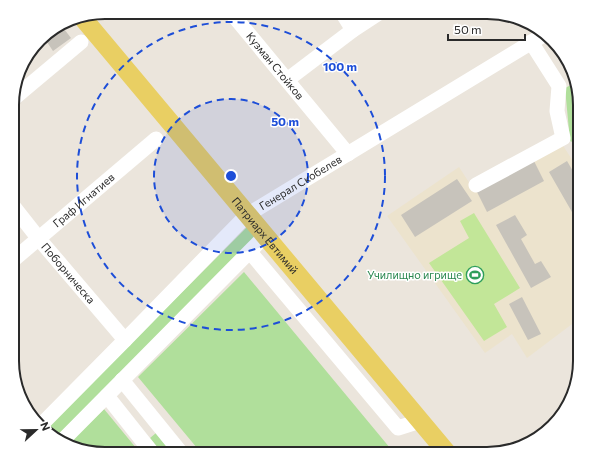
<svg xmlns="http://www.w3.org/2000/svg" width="592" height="466" viewBox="0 0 592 466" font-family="Commissioner,sans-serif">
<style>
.education{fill:#ece3cd}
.green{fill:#b0df9b}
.pitch{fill:#c2e698}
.building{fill:#c7c3bb}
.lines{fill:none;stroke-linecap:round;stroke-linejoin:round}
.path{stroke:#c3c3c3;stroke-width:2;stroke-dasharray:3 2;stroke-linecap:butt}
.minor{stroke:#fff;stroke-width:15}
.major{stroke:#e9cf63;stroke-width:19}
.ring{fill:none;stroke:#1d4ed8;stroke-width:2;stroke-dasharray:7 5}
.labels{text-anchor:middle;stroke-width:3;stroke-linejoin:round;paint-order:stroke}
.street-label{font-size:11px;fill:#2a2a2a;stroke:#fff}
.leisure-label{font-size:11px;fill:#27864d;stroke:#fff;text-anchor:end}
.rim{fill:none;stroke:#2a2a2a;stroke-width:2}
.centre{fill:#1d4ed8;stroke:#fff;stroke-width:2}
.ring-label{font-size:12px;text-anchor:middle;font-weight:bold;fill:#1d4ed8;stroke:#fff;stroke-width:3;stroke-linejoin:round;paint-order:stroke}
</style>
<rect width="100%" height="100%" fill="#ebe5dc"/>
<!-- education -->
<path class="education" d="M562,144l18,28v146l-53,40 -15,-24 -27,19 -98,-137 72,-49 15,23z"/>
<!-- green -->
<path class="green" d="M575,83l5,21v41l-10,-4 -5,-53z
M249,225l9,10 -201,201 -13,-5z
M244,272l151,182h-59l-13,-2 -20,2h-101l-64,-77z
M104,409l37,45h-42l-29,-12z
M156,433l17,21h-10l-13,-16z"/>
<!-- pitch -->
<path class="pitch" d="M474,213l46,75 -26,16 13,23 -23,14 -55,-78 40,-25 -9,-17z"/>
<!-- building -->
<path class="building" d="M61,25l10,13 -18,13 -10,-15z
M534,161l10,20 -57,31 -10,-20z
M567,161l13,22v43l-31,-54z
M457,179l15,22 -57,36 -14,-22z
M515,215l12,20 -6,4 14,25 6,-3 10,16 -20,11 -35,-63z
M522,297l19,37 -13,6 -19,-36z"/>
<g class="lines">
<!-- path -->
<path class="path" d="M303,454l20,-2 13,2"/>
<!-- minor -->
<g class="minor">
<path d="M343,14l10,16"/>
<path id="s1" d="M233,15l115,139"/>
<path d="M287,80l66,-50 26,-17"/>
<path d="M13,99l68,-57"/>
<path d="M476,185l87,-47 -6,-27 2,-25 -28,-44"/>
<path id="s2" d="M13,206l26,33 86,101"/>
<path d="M250,252l148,176 22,-7"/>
<path id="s3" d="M12,261l144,-122"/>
<path d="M122,380l60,74"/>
<path d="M107,396l46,58"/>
<path id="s4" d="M40,426l85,-86 122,-125 298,-181"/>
<path d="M64,439l201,-203"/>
</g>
<!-- major -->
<path class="major" id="s5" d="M82,17l366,437"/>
</g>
<!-- distance rings -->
<circle cx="231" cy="176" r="77" fill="#1d4ed8" fill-opacity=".12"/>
<g class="ring">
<circle cx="231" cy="176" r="77"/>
<circle cx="231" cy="176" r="154"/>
</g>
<!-- icons -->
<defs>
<symbol id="stadium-ring" viewBox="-11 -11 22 22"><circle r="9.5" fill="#fff" stroke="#2e9e5b" stroke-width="1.5"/><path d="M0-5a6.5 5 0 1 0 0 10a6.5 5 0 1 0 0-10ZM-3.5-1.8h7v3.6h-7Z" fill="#2e9e5b"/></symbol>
</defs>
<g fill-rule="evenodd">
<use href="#stadium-ring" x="465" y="265" width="20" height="20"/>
</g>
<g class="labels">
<!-- street labels -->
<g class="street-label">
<text dy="4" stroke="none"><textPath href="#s1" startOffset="66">Кузман Стойков</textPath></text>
<text dy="4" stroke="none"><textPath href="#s4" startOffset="358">Генерал Скобелев</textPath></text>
<text dy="4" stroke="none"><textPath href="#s3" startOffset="94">Граф Игнатиев</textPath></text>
<text dy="4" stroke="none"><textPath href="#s5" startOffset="285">Патриарх Евтимий</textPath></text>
<text dy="4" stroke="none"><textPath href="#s2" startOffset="87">Поборническа</textPath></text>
</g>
<!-- leisure labels -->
<g class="leisure-label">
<text x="462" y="279">Училищно игрище</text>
</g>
</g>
<!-- crop -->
<path d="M0 0H592V466H0ZM105 19H487A86 86 0 0 1 573 105V361A86 86 0 0 1 487 447H105A86 86 0 0 1 19 361V105A86 86 0 0 1 105 19Z" fill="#fff" fill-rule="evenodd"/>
<path class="rim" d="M105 19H487A86 86 0 0 1 573 105V361A86 86 0 0 1 487 447H105A86 86 0 0 1 19 361V105A86 86 0 0 1 105 19Z"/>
<circle cx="231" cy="176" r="6" class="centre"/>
<g class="ring-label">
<text x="340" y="71">100 m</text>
<text x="285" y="126">50 m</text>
</g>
<!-- north arrow -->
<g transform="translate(36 430) rotate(68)" stroke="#ffffff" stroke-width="3" paint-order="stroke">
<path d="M0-3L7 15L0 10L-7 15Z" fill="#2a2a2a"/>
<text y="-6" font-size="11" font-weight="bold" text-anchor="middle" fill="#2a2a2a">N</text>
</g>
<!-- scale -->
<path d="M448 34v6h77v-6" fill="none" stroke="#2a2a2a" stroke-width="2"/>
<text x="454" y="34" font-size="12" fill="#2a2a2a" stroke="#ffffff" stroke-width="3" paint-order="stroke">50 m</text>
</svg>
